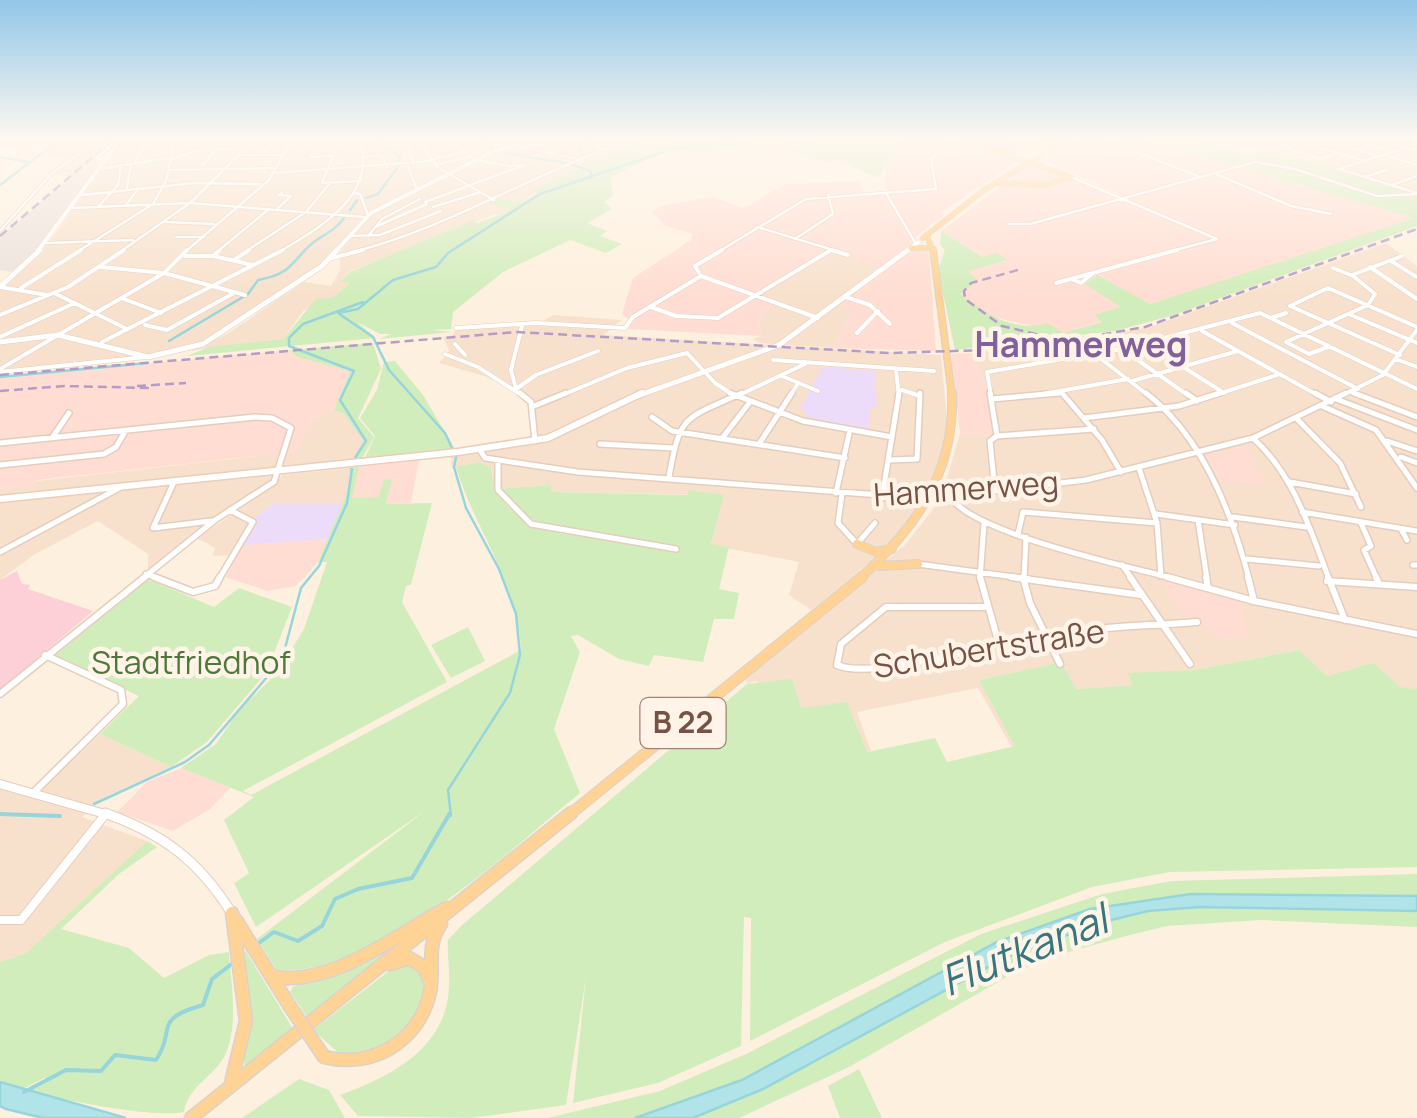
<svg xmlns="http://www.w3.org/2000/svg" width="1417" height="1118" viewBox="0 0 1417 1118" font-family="Manrope,sans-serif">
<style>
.residential{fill:#f7e1cc}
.commercial{fill:#ffddd2}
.industrial{fill:#ece2db}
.education{fill:#eddbfa}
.medical{fill:#fdd0d8}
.green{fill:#d2edbc}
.water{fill:#b1e4e9;stroke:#97d5dc;stroke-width:2.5}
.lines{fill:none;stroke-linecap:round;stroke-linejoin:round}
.stream-far1{stroke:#97d5dc;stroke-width:2.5}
.stream{stroke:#97d5dc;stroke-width:4}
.minor-far4-casing{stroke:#e5cdbd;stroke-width:4}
.minor-far3-casing{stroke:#e5cdbd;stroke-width:5}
.minor-far2-casing{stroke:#e5cdbd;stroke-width:8}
.minor-far1-casing{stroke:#e5cdbd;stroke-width:9}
.minor-casing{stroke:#e5cdbd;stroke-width:10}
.tertiary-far3-casing{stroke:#e5cdbd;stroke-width:5}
.tertiary-far2-casing{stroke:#e5cdbd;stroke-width:6}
.tertiary-far1-casing{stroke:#e5cdbd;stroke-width:10}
.tertiary-casing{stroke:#e5cdbd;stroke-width:11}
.secondary-far2-casing{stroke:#ebceb9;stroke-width:5}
.secondary-far1-casing{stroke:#ebceb9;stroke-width:6}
.secondary-casing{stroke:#ebceb9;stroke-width:9}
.primary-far4-casing{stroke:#dbd2ce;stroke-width:6}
.primary-far3-casing{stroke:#dbd2ce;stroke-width:8}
.primary-far2-casing{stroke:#dbd2ce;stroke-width:10}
.primary-far1-casing{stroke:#dbd2ce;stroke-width:12}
.primary-casing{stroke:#dbd2ce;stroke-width:15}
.minor-far4{stroke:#fff;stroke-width:2.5}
.minor-far3{stroke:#fff;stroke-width:4}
.minor-far2{stroke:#fff;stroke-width:5}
.minor-far1{stroke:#fff;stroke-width:6}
.minor{stroke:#fff;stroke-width:8}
.tertiary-far3{stroke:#fff;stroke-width:4}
.tertiary-far2{stroke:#fff;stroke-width:5}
.tertiary-far1{stroke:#fff;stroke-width:8}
.tertiary{stroke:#fff;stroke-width:9}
.secondary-far2{stroke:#fff;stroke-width:4}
.secondary-far1{stroke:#fff;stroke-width:5}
.secondary{stroke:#fff;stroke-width:6}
.primary-far4{stroke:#ffd295;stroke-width:5}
.primary-far3{stroke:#ffd295;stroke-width:6}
.primary-far2{stroke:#ffd295;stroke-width:8}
.primary-far1{stroke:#ffd295;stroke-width:10}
.primary{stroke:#ffd295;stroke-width:12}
.rail{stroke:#b29dc8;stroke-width:2.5;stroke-dasharray:9 5;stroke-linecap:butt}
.minor-bridge-casing{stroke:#e5cdbd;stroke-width:8;stroke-linecap:butt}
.primary-bridge-far1-casing{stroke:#dbd2ce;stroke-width:6;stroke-linecap:butt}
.primary-bridge-casing{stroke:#dbd2ce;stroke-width:15;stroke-linecap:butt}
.minor-bridge{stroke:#fff;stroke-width:5}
.primary-bridge-far1{stroke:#ffd295;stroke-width:5}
.primary-bridge{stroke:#ffd295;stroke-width:12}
.labels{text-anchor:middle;stroke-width:9;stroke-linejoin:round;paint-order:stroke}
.shield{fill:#fff4e7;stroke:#9f8375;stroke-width:2.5}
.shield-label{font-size:30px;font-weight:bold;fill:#765344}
.street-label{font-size:32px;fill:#765344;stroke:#fff4e7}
.park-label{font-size:32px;fill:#4e7839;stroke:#fff4e7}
.far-district-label{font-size:35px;font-weight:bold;fill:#835f9b;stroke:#fff4e7}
.near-water-label{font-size:42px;font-style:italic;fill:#36767e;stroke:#fff4e7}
</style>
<rect width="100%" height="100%" fill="#fef0de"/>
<!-- residential -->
<path class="residential" d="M60,140h48l3,1 -24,19 14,1 -6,13 -32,2 2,-3 -14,1 17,-18 -33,1z
M122,140h410l-7,4 12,-4h95l-8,9 -29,12 -12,-3 -14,4 12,5 -49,23 6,2 -15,11 -25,-5 -8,5 23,6 -10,6 -8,-1 -145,57 -9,9 10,2 -19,16 -29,13 -20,28 -96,12 40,-17 77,-52 27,4 9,-16v-12l-5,1 32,-42 41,-23 -43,19 -37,47 -121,81 -50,14 -157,16v-84l48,-43z
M1245,140h172v63l-13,-4 -12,-13z
M1386,243l31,23v423l-17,-1 -27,-24 -46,12 -29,-26 -104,20 -67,4 7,11 -59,4 -14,-27 -82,18 37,66 -4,2 -34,-60 -121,24 14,39 -4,1 -111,-71 -9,3 -2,-8 160,-131 36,-46 19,-66 28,3 -1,-48 -15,-35 72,-6 106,-20z
M831,253l19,2 37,15 -46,36 11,5 -19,37 -73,-5 -7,-4 8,-3 -2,-14 13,-20 -12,-9 43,-28z
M553,315l68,5 -17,15 337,20 7,76 -11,44 -35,61 -91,74 -22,-15 10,-33 -88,-17 12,-50 -172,-3 -1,-7 -55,5 -4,-22 -11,-6 -28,6 -1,-11 79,-13 1,-38 -18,-17 -29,-13 -45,-13 10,-12 -6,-14 10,-2 3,-7 85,-6z
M334,410l10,4 21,27 -13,19 -67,5 -14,18 -48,29 -75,59v-17l-50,-33 -63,33 -35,26v-90l32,-4 5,-5 258,-29 20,-34z
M349,468v20l-6,15h-70l-20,16 -18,36 -22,1 2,-8 -18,-10 73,-49 13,-14z
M100,734l71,33 -66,30 -23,20 65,24 -121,112 -26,9v-173l33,9z"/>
<!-- commercial -->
<path class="commercial" d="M902,140h107l7,3 -19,5 22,12 -79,53 4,2 -34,26 19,12 7,98 -103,-3 19,-37 -12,-4 46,-36 -50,-18 -33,12 -43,28 13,8 -14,21 2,14 -132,-7 2,-8 -9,-7 11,-36 58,-38 1,-6 -26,-8 -13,-13 7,-7 52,-9 32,11 42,-24 72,-3 7,12 -20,2 37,-1 5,-3 -2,-22z
M1077,140h65l274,78 -266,86 -54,-29 -8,7 34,25 -27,9 8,5 -40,12 -75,-17 -29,-23 18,-14 -11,-8 40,-10 -22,-4 -43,-26 89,-66 93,31 -78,-36z
M290,350l6,7 55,14 -17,39 -19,8 -19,34 -259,28 -4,6 -33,4v-112z
M972,353l15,35 7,44 -5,4 -29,-3 -9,-79z
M1242,446l7,6 18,32 -54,-3 -15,-24z
M419,460l-8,43 -25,1 5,-25 -13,18 -27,1 8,-31z
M328,539l-10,23 -22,24 -28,5 -43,-14 18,-32z
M1164,581l77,21 7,36h-33l-16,-20 -14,-3 -15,-16z
M181,768l51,18 -22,23 -37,22 -56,-19 30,-30z"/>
<!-- industrial -->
<path class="industrial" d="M95,174l-57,75 -25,23 -13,-2v-32l73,-63z"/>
<!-- education -->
<path class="education" d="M822,367l53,4 2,35 -7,2 -2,22 -16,-2 1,-10 -3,8 -46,-10 3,-5 -7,-2z
M273,503h70l-15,36 -85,6 14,-24 -4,-2z"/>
<!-- medical -->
<path class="medical" d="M17,571l5,13 8,1 -2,4 65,22 -93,79v-110z"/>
<!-- green -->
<path class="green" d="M638,140h152l-21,7 -111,7 -47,23 2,19 -9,6 8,7 -25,14 20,8 -7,5 22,8 -16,9 -36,-13 -67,32 -50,40 -2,17 -19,1 20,2 -73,7 12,-5h-11l-23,-12 19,16 -189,18 22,-9 74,-8 33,-40 16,-1 18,-15 -10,-2 10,-9 121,-51 7,2 33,-13 -23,-7 10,-5 25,5 14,-10 -7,-2 51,-24 10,11 2,-4 -13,-10 3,-6 13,3z
M813,140h87l-22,38 -40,-18 -11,3 -44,-15z
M1142,140h61l41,14 30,-4 118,36 17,5 -5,7 6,2 7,-4v30l-243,89 -59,16 -160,19 -17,-80 7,-20 -5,-5 1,-14 42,26 14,-4 11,7 -40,11 10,9 -18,14c26,20 53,39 88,29l15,10 39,-11 -8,-7 27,-8 -36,-23 12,-9 53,29 264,-86z
M373,343l8,26 -23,49 16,19 -12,22 -10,1 12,-19 -20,-27 -10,-4 16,-39 -54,-14 -6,-7z
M395,361l28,34 32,54 -90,9 10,-22 -15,-18 17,-28 7,-28z
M480,462l11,6c5,42 39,60 77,67l-42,-18 -27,-28 52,-4v7l136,3 2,-5 35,5 -13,49 18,3 -10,42 20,4 -5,26h-20l-11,43 -49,-7 -5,11 -30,-7 -41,-24 -7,1 9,16 -26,77 26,64c-77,63 -200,180 -303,178l-20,-32 168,-128 -169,116 -22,-44 15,-10 -25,-53 30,-23 -73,-29 35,-24 23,-34 37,-36 28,-45 23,-67h-9l31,-74v-20l10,-1 -7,31 26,-1 6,-17 8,-1 -6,25 46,-1 -21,82 -5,1 -4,16 45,80 -204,109 8,4 270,-145c-3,-68 -46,-120 -65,-183z
M148,579l66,28 25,-19 53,19 -26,66 -59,69 -36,25 -71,-33 39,-38 -85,-40z
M468,627l17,34 -34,17 -20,-33z
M1299,650l28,26 46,-13 27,24 17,2v178l-247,5 -78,15 -147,55 -195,99 1,-123 -7,-1 -3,129 -83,37 -85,20 13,-126 -20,128 -95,13 -113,-2 -18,-21c50,-18 107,-47 109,-108 1,-16 -2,-31 -1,-47l13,-14 286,-242 45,-5 9,29 46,-6 20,50 68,-14 12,24 68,-16 -36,-66 82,-18 15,27 57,-4 -6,-12 67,-3z
M147,841l10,6 -38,27 -58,55 68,19 35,30 45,-23 20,-3c2,31 10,74 -4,103 -11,22 -37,31 -41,57 -32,6 -118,-11 -154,-21l20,-11 -6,-2 -21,11 -23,-7v-120l26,-9z
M1417,874v22l-226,-2 -101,15 -93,33 -255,138 -65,26 -42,12h-88l113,-27 88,-38 233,-119 121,-40 69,-13z
M1252,906l165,5v16l-156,-7 -94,6 -41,10 -79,22 -35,16 -163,93 -110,51h-46c151,-63 290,-175 452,-206 34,-7 71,-5 107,-6z
M422,925l-115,92 -17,-25 3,-5 61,-25z
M245,950l48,79 -47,37 -2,-1z
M412,964l13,15c-5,48 -38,73 -83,77l-29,-26 77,-60z
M859,1069l23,49h-42l-12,-32z
M299,1079l30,11 16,28h-103z"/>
<!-- water -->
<path class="water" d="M1191,894l226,2v15l-218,-4 -51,4 -45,11 -96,35 -244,132 -70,29h-58l107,-38 255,-138 93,-33z
M0,1082l126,36h-83l-37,-9 -6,-3z"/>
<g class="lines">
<!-- stream-far1 -->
<path class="stream-far1" d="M376,140l24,17 -1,8
M478,140c34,24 77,13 113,32l-1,6
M715,145h19
M677,149l62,-9
M582,156l-2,-11 6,-5
M0,157l28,5
M0,185l59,-45
M366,198l12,-4 19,-26
M350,210l7,-10
M169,341l79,-47 10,-14c39,-7 33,-22 60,-41 11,-7 18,-10 26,-21
M0,377l148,-14
M452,448l-7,-15 -56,-63 -16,-33 -35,-24 20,-4 35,-29 43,-13 12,-14 92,-59 159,-54
M355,458l11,-17 -26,-41 14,-29 -65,-25v-8l14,-14 60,-22
M94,804l91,-42 24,-17 59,-69 16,-24 17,-64 18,-22 28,-63 5,-34
M0,814l52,2
M451,816l-3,-26 62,-97 10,-38 -4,-41 -17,-45 -33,-61 -12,-41 2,-10"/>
<!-- stream -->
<path class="stream" d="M0,814l60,2
M259,943l15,-11 24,9 24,-15 13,-27 23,-10 54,-11 38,-65
M24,1092l42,-22 35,1 14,-16 41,5c21,-31 -5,-40 47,-55l9,-26 21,-16"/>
<defs>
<path id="minor-far4" d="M398,140l10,8 6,16
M420,140l17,27 57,33
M449,140l27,20 34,6
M502,140l8,7
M599,140l-2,6 5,2
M1105,140l93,36
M1321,140l4,1
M1378,140l39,11
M119,141l16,-1
M1296,141l-17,5 41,13 20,-6
M1296,141l66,19
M1357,141l31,10
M320,142l18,2 -16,39 39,-2
M320,143l-10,14 24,-1
M1399,144l6,-4
M513,146l60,12
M1345,146l32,10
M1405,148l-66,21 78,24
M200,150l9,-10
M263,154l11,-14
M241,155h43
M552,155l20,-15
M1385,155l32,10
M364,157l18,-2 5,12
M103,160l-7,-1 17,-16 -5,-3
M170,160l25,-9 50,-3
M429,160l36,-8
M134,163l14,-23
M202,165l16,-16
M435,165l35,-8
M526,165l-17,6 1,-5z
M408,166l9,24
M100,169l69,-11
M169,170l108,-2
M275,173l155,-12
M1216,174l75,32 40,8 -23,-5
M1071,177l146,62 -49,13
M1365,177l22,-7
M1392,185l25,-9
M127,188l4,-25
M353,193l7,1 8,21
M886,193l30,51
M82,195l113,-12 65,1
M425,202l83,-31
M126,205l12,-16
M98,207l20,-22 3,-20
M433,207l48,-15
M70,208l120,-5 174,14
M277,209l14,-13 -13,-1 4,-2
M165,222l49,2
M1009,224h21l225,-62 40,7 82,27 40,-2
M375,227l52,-23
M757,227l83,25
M0,231l52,-58 48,-33
M350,236l30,-1 61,-24
M368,236l14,-17 38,-20
M176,237h28
M795,239l38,-25 -5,-19
M47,243l86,-3
M77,252l76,-48 13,-23 9,-41
M120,252l70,-49 64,-63
M185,252l84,-72 22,-40
M217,252l52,-43
M245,252l61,-40 24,-29
M279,252c40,-24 100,-57 80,-112
M353,252c91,-23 171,-73 258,-105l6,-7
M718,252l88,-53 130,-10 -5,-30 23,-19
M827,252l4,-2"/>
<path id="minor-far3" d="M722,250l-27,16 6,10 117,42
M831,250l17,5
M185,256h28l40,9
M213,256l7,-6
M332,258l31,-8
M234,260l15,-10
M1391,261l26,16
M101,267l63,6 81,22
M1370,267l47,32
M1333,268l20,8
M1071,279l10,4 11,-9
M1056,283l121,-33
M0,287l47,8
M21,288l60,-38
M54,293l73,36
M846,297l24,8 20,19
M124,299l37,14
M1290,306l38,-18 89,39
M1290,306l110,49
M651,307l25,9 42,2 113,-68
M0,315l68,-28 56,-37
M1351,315l66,28
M1271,318l15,-5
M1232,323l126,66
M145,325l22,5 67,-37
M456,328l80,-5 89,5 8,-11 68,-41
M1202,331l117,65
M857,333l21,-22
M0,337l75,-34
M102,342l181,-92
M455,344l10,11
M1147,344l77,49
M1328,347l-19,7 -23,-12 82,-37 7,-11 -23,-19 50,-19
M1122,349l67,47
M445,354l33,13 45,29
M1096,355l53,41
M1396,359l21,8
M773,360l161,11
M0,369l164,-96 23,-23
M896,370l3,26
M0,372l146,-15
M782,376l36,15
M1132,381l106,-30
M516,389l20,-14 62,-24
M516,389l-5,-19 11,-44
M902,390l18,6
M1351,392l9,4
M560,396l67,-28 60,-15 28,30 20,13
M737,396l68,-32
M790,396l7,-11
M991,396l-4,-24 135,-23 138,-36 157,76
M1031,396l97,-17
M1212,396l68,-22
M1341,396l42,-21 34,-45"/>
<path id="minor-far2" d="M520,393l11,9 4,39
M730,393l73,28 89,16
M990,393l7,43 -7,5 5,50
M1062,393l40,47 19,32
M1146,393c56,43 86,120 103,186
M1186,393l11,8
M1315,393l16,9
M1354,393l63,24
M992,399l67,-6
M1336,399l81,31
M534,406l32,-13
M1322,406l54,24 41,58
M652,417l20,14 173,27
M1084,418l95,-12 41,-13
M1297,419l43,44 21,44
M997,436l97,-7
M723,437l27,-35
M52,438l17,-25
M1253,438c41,37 57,91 76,141
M1387,441l30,10
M0,443l255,-26 17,1 19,10 -17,54 -59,38 -73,59
M600,444l73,4
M759,444l33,-51
M480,450l5,8 93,14 342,26
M1401,457l16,6
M891,460l26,-1 3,-66
M498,461v29l33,34 145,25
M0,465l104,-11 12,-7 10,-17
M1139,468l18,55 4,53
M669,477c11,-64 16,-58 73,-84
M174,482l-21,46 58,-7
M1290,482l66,12
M836,493l13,-59
M842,494l-4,29 19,21 18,-21
M882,498l17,-105
M1302,512l115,19
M1156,514l79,11
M1233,517l73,10
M1198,520l9,59
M1361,523l10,23 -7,4 13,29
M1401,529l6,11
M1018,534l5,-22 134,11
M0,552l121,-65
M1247,559l72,7
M918,564l111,15
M1122,565l10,14
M1413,565h4
M146,574l14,5
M219,579l34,-57 -23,-12
M980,579l4,-56
M1024,579l2,-42
M1176,579c-46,-12 -206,-46 -226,-83l136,-16 167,-42 93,-45"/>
<path id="minor-far1" d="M154,577l39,15 22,-6 5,-9
M980,577l19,67
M1011,577l130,18
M1023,577l7,26 30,61
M1130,577l60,87
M1167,577l87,24 163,33
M1206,577l2,11
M1248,577l6,24
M1328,577l17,43
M1376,577l3,7
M1327,581l90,6
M984,607h-98l-45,37 -4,21c36,16 161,-23 205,-30 51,-8 104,-9 155,-13
M0,694l145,-117
M33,793l90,-89 -2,-14 -76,-35"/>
<path id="minor" d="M0,920h21l83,-104"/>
<path id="tertiary-far3" d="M495,151l39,-11
M335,252l36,-39 119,-60"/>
<path id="tertiary-far2" d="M0,342l58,-7 90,22 55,-13 119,-78 15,-16"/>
<path id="tertiary-far1" d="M0,784l112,32"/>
<path id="tertiary" d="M105,813c58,21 93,47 126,99"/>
<path id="secondary-far2" d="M37,252l83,-112
M905,252l14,-10"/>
<path id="secondary-far1" d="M0,287l40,-37
M637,396l142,-51 129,-95"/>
<path id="secondary" d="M0,499l458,-47 90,-14 94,-45"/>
<path id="primary-far4" d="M965,140l54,19
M994,150l64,-8
M1037,165l34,12
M997,183l49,2 25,-8
M927,236l6,16
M923,238l61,-48 83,-50
M911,248h16"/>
<path id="primary-far3" d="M933,250l19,146"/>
<path id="primary-far2" d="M857,544l19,8 16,-3
M879,566l39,-2
M859,579c57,-51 96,-106 93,-186"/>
<path id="primary-far1" d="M568,816l294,-239"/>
<path id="primary" d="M236,920l53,85
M390,964l19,-6 15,9 4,11
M272,977c61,10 123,-42 175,-69
M324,1057c48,12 95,-15 106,-65 5,-25 -5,-45 11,-68
M231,1083l15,-62 -14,-108
M191,1118l380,-305"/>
</defs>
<!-- minor-far4 casing -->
<use href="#minor-far4" class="minor-far4-casing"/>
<!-- minor-far3 casing -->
<use href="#minor-far3" class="minor-far3-casing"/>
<!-- minor-far2 casing -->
<use href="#minor-far2" class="minor-far2-casing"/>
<!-- minor-far1 casing -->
<use href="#minor-far1" class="minor-far1-casing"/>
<!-- minor casing -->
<use href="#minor" class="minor-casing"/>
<!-- tertiary-far3 casing -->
<use href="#tertiary-far3" class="tertiary-far3-casing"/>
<!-- tertiary-far2 casing -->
<use href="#tertiary-far2" class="tertiary-far2-casing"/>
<!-- tertiary-far1 casing -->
<use href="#tertiary-far1" class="tertiary-far1-casing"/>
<!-- tertiary casing -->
<use href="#tertiary" class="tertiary-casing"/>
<!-- secondary-far2 casing -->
<use href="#secondary-far2" class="secondary-far2-casing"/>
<!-- secondary-far1 casing -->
<use href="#secondary-far1" class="secondary-far1-casing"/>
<!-- secondary casing -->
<use href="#secondary" class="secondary-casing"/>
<!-- primary-far4 casing -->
<use href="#primary-far4" class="primary-far4-casing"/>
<!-- primary-far3 casing -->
<use href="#primary-far3" class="primary-far3-casing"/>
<!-- primary-far2 casing -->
<use href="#primary-far2" class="primary-far2-casing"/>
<!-- primary-far1 casing -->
<use href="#primary-far1" class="primary-far1-casing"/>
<!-- primary casing -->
<use href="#primary" class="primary-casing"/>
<!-- minor-far4 -->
<use href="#minor-far4" class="minor-far4"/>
<!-- minor-far3 -->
<use href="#minor-far3" class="minor-far3"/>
<!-- minor-far2 -->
<use href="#minor-far2" class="minor-far2"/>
<!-- minor-far1 -->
<use href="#minor-far1" class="minor-far1"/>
<!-- minor -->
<use href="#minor" class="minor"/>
<!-- tertiary-far3 -->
<use href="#tertiary-far3" class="tertiary-far3"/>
<!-- tertiary-far2 -->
<use href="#tertiary-far2" class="tertiary-far2"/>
<!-- tertiary-far1 -->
<use href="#tertiary-far1" class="tertiary-far1"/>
<!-- tertiary -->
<use href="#tertiary" class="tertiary"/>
<!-- secondary-far2 -->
<use href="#secondary-far2" class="secondary-far2"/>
<!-- secondary-far1 -->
<use href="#secondary-far1" class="secondary-far1"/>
<!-- secondary -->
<use href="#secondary" class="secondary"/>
<!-- primary-far4 -->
<use href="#primary-far4" class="primary-far4"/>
<!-- primary-far3 -->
<use href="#primary-far3" class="primary-far3"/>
<!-- primary-far2 -->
<use href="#primary-far2" class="primary-far2"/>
<!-- primary-far1 -->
<use href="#primary-far1" class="primary-far1"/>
<!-- primary -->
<use href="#primary" class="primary"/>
<!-- rail -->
<path class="rail" d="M0,236l113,-96
M1018,270l-47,13 -7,8 1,8 37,27 47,11
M0,375l516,-43 374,21 129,-4 126,-22 272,-98
M137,386l49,-3
M0,391l64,-5 87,2"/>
<defs>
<path id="minor-bridge" d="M920,498l30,-2"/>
<path id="primary-bridge-far1" d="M1019,159l18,6"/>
<path id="primary-bridge" d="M289,1005l35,52"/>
</defs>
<!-- minor-bridge casing -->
<use href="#minor-bridge" class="minor-bridge-casing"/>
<!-- primary-bridge-far1 casing -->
<use href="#primary-bridge-far1" class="primary-bridge-far1-casing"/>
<!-- primary-bridge casing -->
<use href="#primary-bridge" class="primary-bridge-casing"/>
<!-- minor-bridge -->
<use href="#minor-bridge" class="minor-bridge"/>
<!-- primary-bridge-far1 -->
<use href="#primary-bridge-far1" class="primary-bridge-far1"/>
<!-- primary-bridge -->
<use href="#primary-bridge" class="primary-bridge"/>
</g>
<!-- sky -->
<linearGradient id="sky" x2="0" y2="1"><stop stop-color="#92c7e8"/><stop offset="0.47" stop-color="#fff8f0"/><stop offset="1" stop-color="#fff8f0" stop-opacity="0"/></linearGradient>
<rect width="1417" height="296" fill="url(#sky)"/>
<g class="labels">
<!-- shield labels -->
<rect class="shield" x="640.5" y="698" width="85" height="50" rx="8"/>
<g class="shield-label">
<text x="683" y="733">B 22</text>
</g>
<!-- street labels -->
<g class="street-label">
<text transform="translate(966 489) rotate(-4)" y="11">Hammerweg</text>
<text transform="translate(989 649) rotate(-9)" y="11">Schubertstraße</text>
</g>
<!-- park labels -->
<g class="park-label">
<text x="191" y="674">Stadtfriedhof</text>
</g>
<!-- far-district labels -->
<g class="far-district-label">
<text x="1081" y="357">Hammerweg</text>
</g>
<!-- near-water labels -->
<g class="near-water-label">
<text transform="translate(1024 950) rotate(-22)" y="15">Flutkanal</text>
</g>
</g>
</svg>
